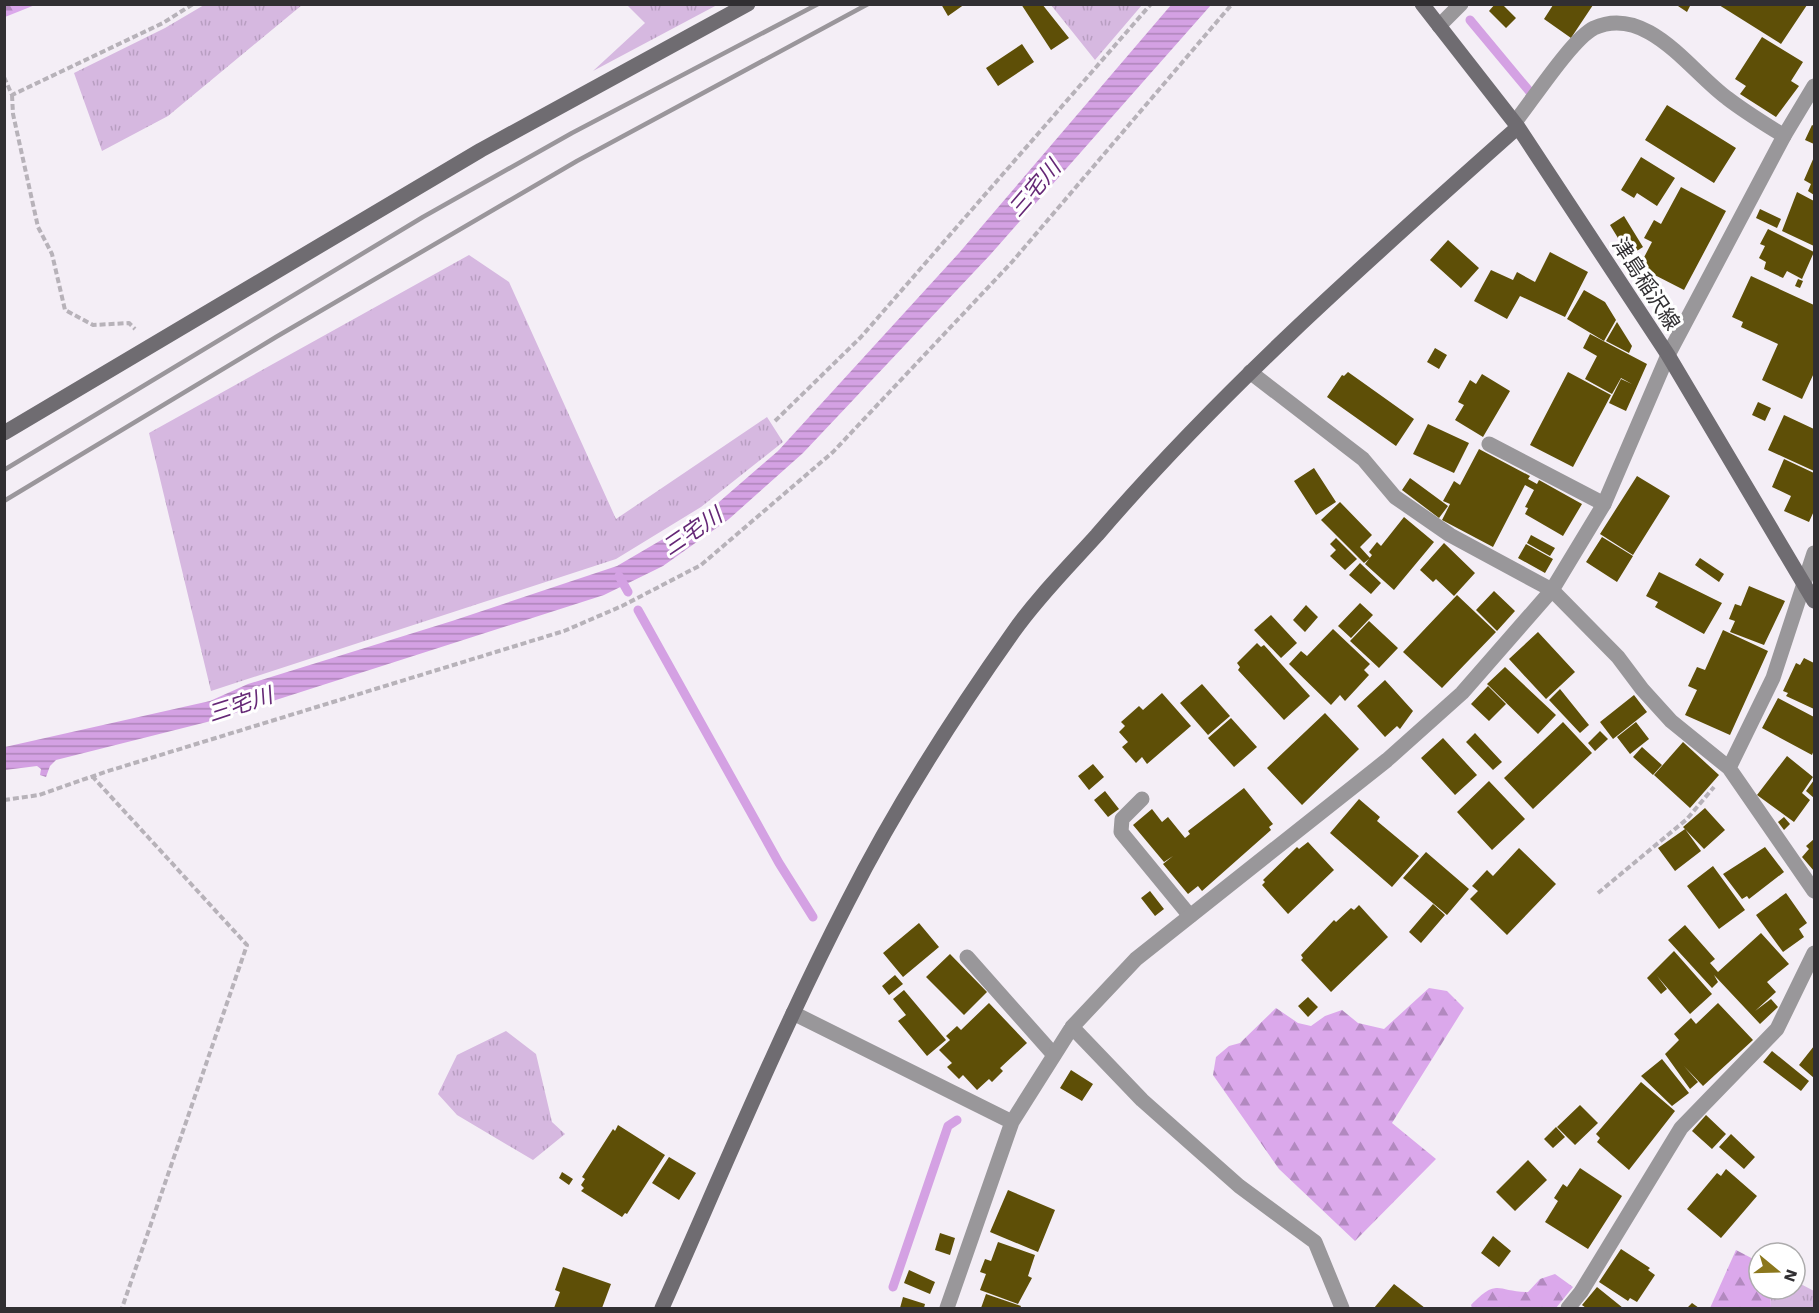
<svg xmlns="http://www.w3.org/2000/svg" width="1819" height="1313" viewBox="0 0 1819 1313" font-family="'Work Sans','Noto Sans JP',sans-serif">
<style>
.grass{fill:url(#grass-tufts)}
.forest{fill:url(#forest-firs)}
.water{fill:url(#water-rules)}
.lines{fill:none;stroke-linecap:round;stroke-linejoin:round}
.stream{stroke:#d4a1e3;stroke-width:9}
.building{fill:#5e4f07}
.path{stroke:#b7b2b9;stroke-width:4;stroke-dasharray:6 3;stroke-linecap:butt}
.lane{stroke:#99979a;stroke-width:15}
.street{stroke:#99979a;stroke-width:15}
.secondary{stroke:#6f6c71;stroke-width:15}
.rail{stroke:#9a969b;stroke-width:4.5}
.labels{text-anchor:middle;stroke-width:6;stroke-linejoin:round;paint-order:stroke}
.street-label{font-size:21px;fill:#312f32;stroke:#fff}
.water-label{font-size:22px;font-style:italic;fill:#652876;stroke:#fff}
</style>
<defs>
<pattern id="grass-tufts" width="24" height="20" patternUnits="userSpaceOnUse" patternTransform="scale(1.5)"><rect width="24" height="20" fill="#d6b8e0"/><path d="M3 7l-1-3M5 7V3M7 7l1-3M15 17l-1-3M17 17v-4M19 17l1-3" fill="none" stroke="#b89ec1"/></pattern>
<pattern id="forest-firs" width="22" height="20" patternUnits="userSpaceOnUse" patternTransform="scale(1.5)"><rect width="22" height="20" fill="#dba8eb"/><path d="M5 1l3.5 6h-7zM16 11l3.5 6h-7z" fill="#b289bf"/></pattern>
<pattern id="water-rules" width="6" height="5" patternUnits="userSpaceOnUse" patternTransform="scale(1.5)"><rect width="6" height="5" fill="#d4a1e3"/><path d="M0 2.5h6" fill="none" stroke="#ad84b9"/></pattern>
</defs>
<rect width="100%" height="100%" fill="#f4eef6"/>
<!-- grass -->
<path class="grass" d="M204,5h98l-134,111 -66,35 -28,-78 91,-45z
M627,5h90l-124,66 52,-48z
M1051,5h91l-47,55z
M469,255l40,27 107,237 151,-102 16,25 -82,65 -85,52 -405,132 -62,-258z
M506,1031l30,23 16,68 13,12 -32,26 -76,-45 -19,-21 19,-39z
M1795,1281l19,10v17h-43l-1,-19h25z"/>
<!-- forest -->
<path class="forest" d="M5,4h30v1l-30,12z
M1429,988l18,3 17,17 -72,115 44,36 -81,82 -76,-72 -66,-94 3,-18 13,-11 11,-3 36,-35 22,15 13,3 14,-10 17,-6 16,13 26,6z
M1736,1250l23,12v27h11l1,19h-61z
M1555,1274l18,13 -17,21h-84l-1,-3c27,-28 26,-13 57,-13l12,-13z"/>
<!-- water -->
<path class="water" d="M1171,5h40l-221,250 -187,198 -74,66 -66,47 -59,29 -397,127 -151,38 -6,6 -4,11 -6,-2 1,-6 -4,-3 -32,4v-23l205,-46 38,-17 204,-63 165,-55 87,-51 74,-64 181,-198z"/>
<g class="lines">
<!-- stream -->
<path class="stream" d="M1470,20l60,72
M619,576l9,16
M638,610l141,253 34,54
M893,1287l55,-161 9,-6"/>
</g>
<!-- building -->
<path class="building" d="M941,4h24l-17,12z
M1021,4h21l27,34 -18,12z
M1495,4h7l14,14 -10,10 -17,-17z
M1679,4h12l-4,8 -9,-6z
M1553,5h40l-22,33 -27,-19z
M1719,5h88l-26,39z
M1762,37l41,25 -12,19 8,5 -23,31 -36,-23 6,-8 -11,-7z
M1022,44l12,18 -36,24 -12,-18z
M1667,105l69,43 -22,35 -69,-43z
M1812,125l2,1v18l-9,-4z
M1641,157l34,21 -18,28 -20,-13 -3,5 -13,-8z
M1814,157v38l-6,-4 3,-7 -7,-4z
M1681,187l45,24 -42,79 -45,-23 13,-25 -8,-4 10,-18 7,4z
M1797,192l17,9v45l-32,-15z
M1760,209l21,10 -4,9 -21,-10z
M1624,216l19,31 -14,9 -19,-31z
M1768,229l46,23 -12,27 -15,-8 -4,7 -19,-9 2,-7 -7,-4 6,-12 -5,-2z
M1448,240l31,28 -18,20 -31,-28z
M1550,252l38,20 -23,45 -45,-21 -13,23 -33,-18 17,-31 22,10 4,-8 18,10z
M1751,276l63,29v68l-12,26 -40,-19 16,-36 -37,-17 2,-5 -11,-5z
M1798,279l5,2 -3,7 -5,-2z
M1584,290l21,12 11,18 -12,21 -37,-22z
M1617,322l15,24 -3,7 -23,-12z
M1590,334l57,30 -21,47 -17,-8 12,-24 11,5 -11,-6 -9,16 -27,-15 12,-23 -14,-8z
M1435,348l12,7 -8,14 -12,-7z
M1348,372l66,47 -18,27 -69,-49 15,-22 2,1z
M1568,372l43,23 -38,72 -43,-22z
M1482,374l28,17 -27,46 -28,-17 9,-15 -6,-3 12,-22 6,4z
M1758,402l13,6 -6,13 -13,-6z
M1784,415l30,14v42l-46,-21z
M1428,424l41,19 -15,30 -41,-19z
M1479,449l51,27 -2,3 9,5 2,-4 43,24 -19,32 -38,-22 3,-6 -3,-1 9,-17 -9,-5 -32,62 -51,-27 8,-16 -7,-3 11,-20 6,4z
M1784,459l30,14v38l-5,11 -25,-11 7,-15 -19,-9z
M1314,468l22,34 -20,13 -22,-34z
M1637,476l33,20 -37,59 -33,-21z
M1410,478l38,28 -9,12 -37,-28z
M1340,502l32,33 -12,12 10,11 -6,5 -43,-43z
M1404,517l30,25 -40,48 -29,-26 7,-9 -3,-3 8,-10 4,4z
M1531,535l24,13 -5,8 -23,-13z
M1602,537l31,19 -16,26 -31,-20z
M1336,538l21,21 -12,11 -15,-14 6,-6 -6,-6z
M1444,543l31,30 -21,23 -18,-17 -3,3 -13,-12z
M1526,544l27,15 -8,14 -27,-15z
M1700,558l24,16 -5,8 -24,-17z
M1360,563l21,20 -10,11 -22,-19z
M1659,572l63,31 -18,31 -49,-27 3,-5 -12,-6z
M1749,586l36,15 -21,44 -34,-13 5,-11 -6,-2 6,-15 6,2z
M1494,591l21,20 -18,20 -21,-21z
M1457,595l39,37 -54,56 -39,-36z
M1360,603l13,12 -22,23 -13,-12z
M1306,605l12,12 -13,15 -12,-12z
M1271,615l26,28 -16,15 -27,-28z
M1369,621l29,27 -19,20 -29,-27z
M1333,629l37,35 -6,6 5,5 -24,26 -5,-6 -9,10 -42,-41 12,-13 6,5z
M1723,630l45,21 -38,84 -45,-20 12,-25 -9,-4 9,-19 8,3z
M1538,632l37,40 -29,27 -37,-40z
M1257,643l4,4 3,-2 46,51 -26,24 -46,-50 2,-3 -3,-4z
M1804,658l10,5v46l-28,-13 2,-3 -5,-2 13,-28 4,2z
M1505,667l51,48 -18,19 -51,-50z
M1385,680l28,31 -13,18 -3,-3 -12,11 -28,-31z
M1202,684l28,32 -22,19 -28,-32z
M1488,686l18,18 -17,17 -18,-17z
M1560,689l29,36 -9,8 -31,-33z
M1162,693l29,33 -44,38 -5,-7 -6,6 -14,-16 6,-5 -9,-10 6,-6 -4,-4 18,-16 4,4z
M1634,695l13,17 -34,27 -13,-17z
M1778,698l36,19v33l-2,5 -50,-27z
M1325,713l34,36 -57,56 -35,-37z
M1231,718l26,29 -23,20 -26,-29z
M1563,722l29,31 -59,56 -29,-31z
M1636,722l13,17 -19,15 -13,-17z
M1600,731l8,8 -13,12 -7,-8z
M1475,733l27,29 -9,8 -27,-28z
M1443,738l34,37 -22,20 -34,-37z
M1683,742l36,33 -29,33 -36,-33z
M1642,747l20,18 -9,10 -20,-18z
M1787,756l26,21 -11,16 8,7 -16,22 -37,-27z
M1093,764l11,13 -15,13 -11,-14z
M1814,780v18l-8,-7z
M1489,781l36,38 -33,31 -35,-38z
M1244,788l29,36 -4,3 2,3 -69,61 -4,-5 -10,8 -25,-30 10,-8 -9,6 -31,-37 19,-16 10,13 6,-5 17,21 5,-4 -2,-3z
M1105,791l14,18 -11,8 -14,-17z
M1359,799l21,18 -3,4 42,35 -27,31 -62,-54z
M1705,808l20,22 -21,19 -21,-22z
M1784,817l6,7 -6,6 -6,-8z
M1685,829l16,22 -26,20 -17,-23z
M1814,839v32l-12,-14 7,-8 -3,-3z
M1308,842l26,28 -46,44 -26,-29 3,-3 -2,-2 34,-33 2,2z
M1765,847l19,25 -35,27 -2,-3 -5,3 -19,-25z
M1519,848l37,36 -49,51 -37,-36 8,-8 -6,-5 15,-16 6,6z
M1426,852l43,37 -22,26 -44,-37z
M1713,866l32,44 -26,19 -32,-43z
M1150,891l14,18 -9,7 -14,-18z
M1786,893l21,30 -8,6 5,8 -21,15 -27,-37z
M1433,904l12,11 -24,28 -12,-11z
M1359,905l29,32 -57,55 -30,-32 2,-2 -2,-3 33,-35 2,2 15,-14 3,2z
M919,923l20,24 -36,30 -20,-24z
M1685,925l30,34 -5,4 8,9 43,-39 28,31 -22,18 9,10 -21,19 16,-12 7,8 -18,17 -46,-49 4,7 -6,6 -44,-48z
M1674,951l38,43 -22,20 -33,-38 10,13 -6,5 -14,-16z
M950,954l37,38 -23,23 -38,-38z
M895,975l8,9 -14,11 -7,-9z
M904,990l42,50 -19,16 -29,-35 8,-6 -13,-16z
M1308,997l10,10 -10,10 -10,-11z
M989,1003l38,40 -27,25 3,3 -11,11 -3,-3 -12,11 -14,-15 -4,4 -12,-12 5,-4 -13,-13 11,-10 -4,-4 11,-10 4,4z
M1718,1003l35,37 -50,46 -19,-20 14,16 -8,7 -25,-35 14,-14 -5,-6 17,-16 5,6z
M1814,1046v32l-15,-13z
M1772,1051l37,30 -8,10 -38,-29z
M1662,1059l27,34 -17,13 -31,-30z
M1071,1070l22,14 -11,17 -22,-13z
M1641,1082l34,29 -46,59 -32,-28 3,-4 -4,-4z
M1580,1105l18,18 -23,22 -18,-18z
M1706,1115l20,19 -14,15 -20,-18z
M618,1125l47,30 -38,59 -2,-1 -3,4 -41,-26 3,-3 -3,-3 4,-6 -3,-2 31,-48 2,2z
M1556,1127l9,10 -12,11 -9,-9z
M1731,1134l24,23 -11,12 -25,-22z
M669,1157l27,16 -17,27 -27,-17z
M1528,1160l19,20 -32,31 -19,-19z
M1580,1168l42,28 -34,53 -43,-27 13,-21 -4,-3 9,-14 4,3z
M1726,1169l31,27 -36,42 -34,-29 30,-36 4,3z
M562,1172l11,7 -4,6 -10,-7z
M1008,1190l47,20 -17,42 -48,-20z
M940,1233l15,5 -5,17 -15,-5z
M1493,1236l18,15 -12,16 -18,-14z
M998,1242l37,13 -7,21 4,2 -14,26 -38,-14 6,-16 -6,-2 5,-13 6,2z
M1621,1249l29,19 -2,2 7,5 -18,27 -7,-4 -2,3 -29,-19z
M563,1267l48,17 -9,24h-48l6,-16 -5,-2z
M909,1270l26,12 -5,12 -26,-11z
M1394,1284l31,24h-51z
M1597,1287l26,21h-37l-4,-3z
M986,1294l35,12 -1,2h-39z
M903,1297l22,7 -1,4h-24z
M1692,1303l7,5h-12z"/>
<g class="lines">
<!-- path -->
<path class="path" d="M4,77l8,18 151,-72 30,-19
M12,95l1,19 25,113 14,27 13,56 28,15 36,-2 6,6
M775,421l86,-84 290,-333
M92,776l155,169 -125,363
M4,800l35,-5 66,-23 459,-141 58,-25 79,-41 132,-113 179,-190 220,-258
M1598,893l89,-74 27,-32"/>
<!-- lane -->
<path class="lane" d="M1439,26l22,-22
M1515,122c17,-21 57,-83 79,-94 53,-24 96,43 133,70 18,14 38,26 57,38
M1489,444l115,60
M1142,799l-20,20 -1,13 69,84
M967,957l87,98"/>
<!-- street -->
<path class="street" d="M1250,372l113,87 32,38 55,38 102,55 66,67 24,32 29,32 58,47
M1814,553l-41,125 -44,90 85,123
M793,1013l219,109
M1072,1027l70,73 97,86 76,56 27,66
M947,1308l65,-186 60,-95 64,-68 251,-199 75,-67 90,-103 52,-86 64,-149 116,-219 30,-50
M1568,1308l13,-16 100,-164 96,-99 37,-76"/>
<!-- secondary -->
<path class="secondary" d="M1422,4l96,123 150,228 146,246
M4,433l477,-283 267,-146
M662,1308c60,-135 117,-273 185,-405 48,-95 106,-186 167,-272 24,-34 55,-65 83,-96 128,-149 275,-278 421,-408"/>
<!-- rail -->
<path class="rail" d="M4,470l419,-253 149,-84 246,-129
M4,501l272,-164 301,-176 291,-157"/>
</g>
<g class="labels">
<!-- street labels -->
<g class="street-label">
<text transform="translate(1646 284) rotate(57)" y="7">津島稲沢線</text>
</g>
<!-- water labels -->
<g class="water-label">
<text transform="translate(1034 188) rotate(-49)" y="8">三宅川</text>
<text transform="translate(692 531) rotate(-34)" y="8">三宅川</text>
<text transform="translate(240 704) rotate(-18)" y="8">三宅川</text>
</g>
</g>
<!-- border -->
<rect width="1819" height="1313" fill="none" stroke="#312f32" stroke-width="12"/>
<!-- north arrow -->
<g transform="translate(1777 1271) rotate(109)"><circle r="28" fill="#ffffff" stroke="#adacad" stroke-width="1.5"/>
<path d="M0-4.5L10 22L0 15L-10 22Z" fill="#8b771c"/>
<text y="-9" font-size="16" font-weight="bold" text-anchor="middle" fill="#312f32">N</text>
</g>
</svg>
